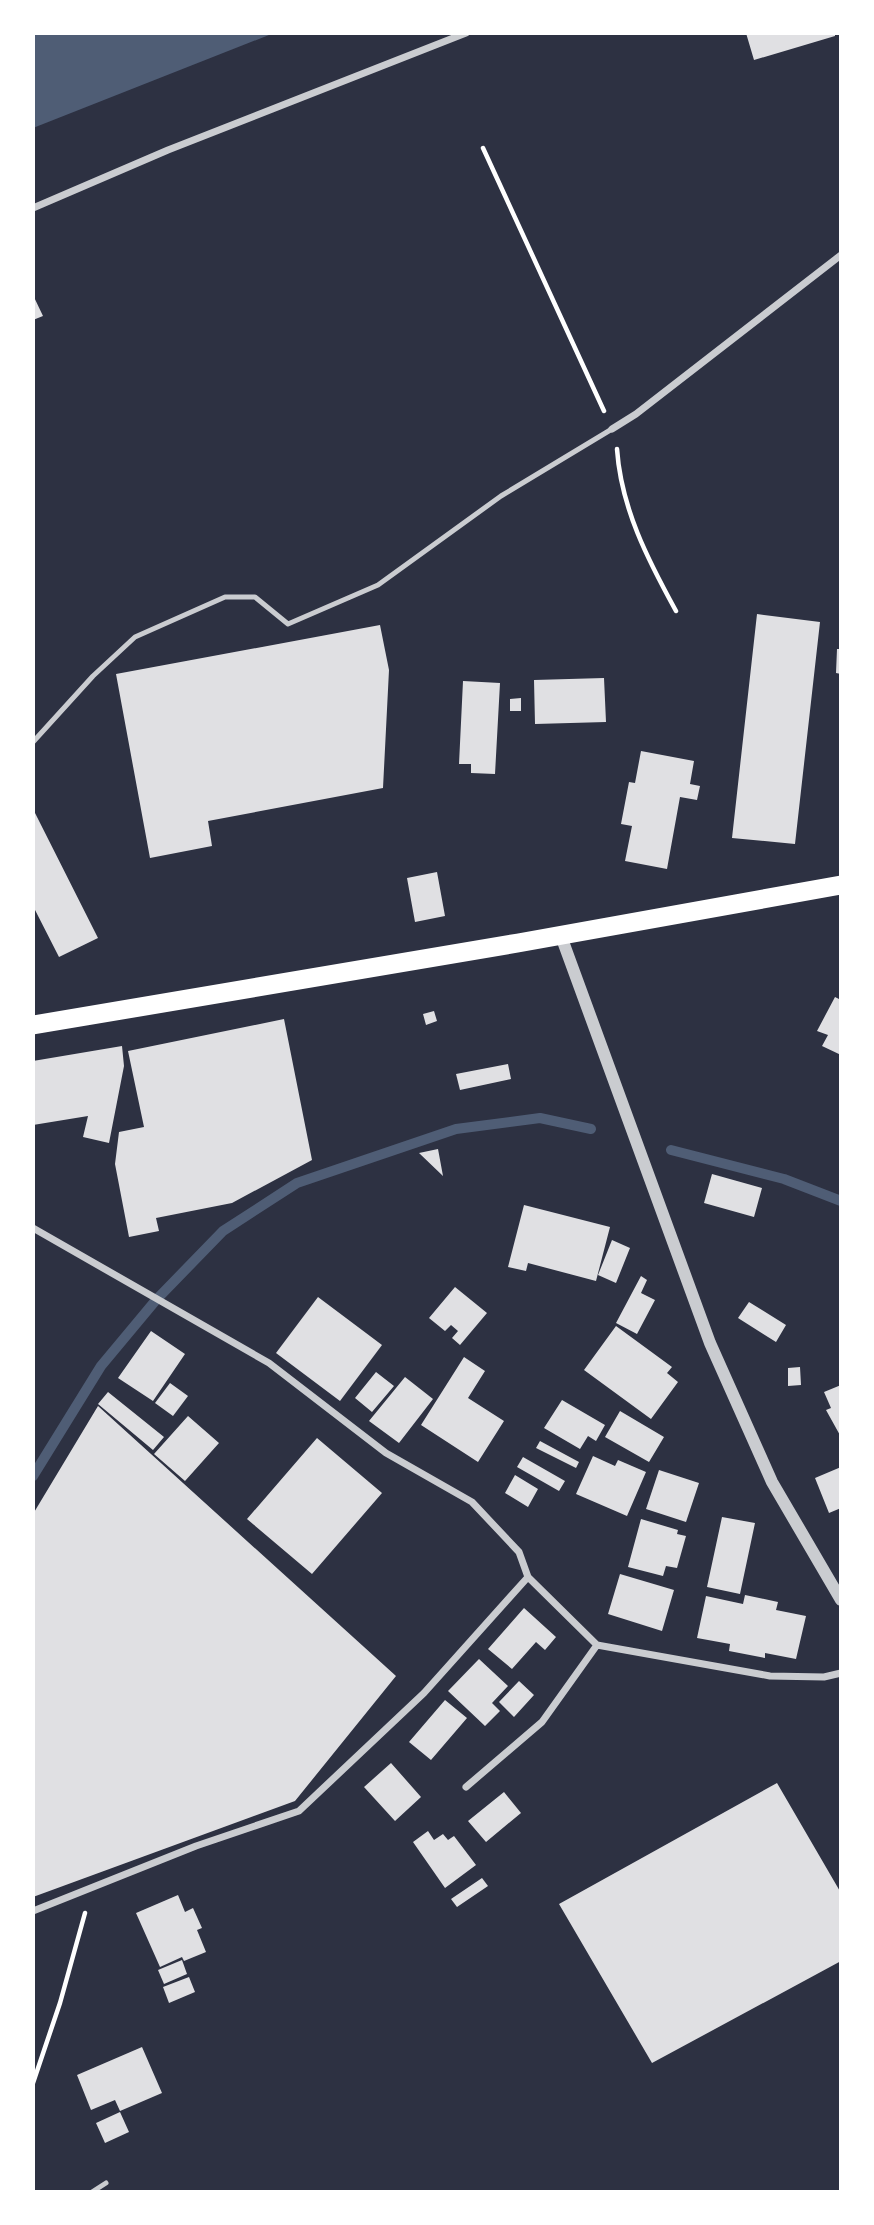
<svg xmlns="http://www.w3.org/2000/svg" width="874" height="2225" viewBox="0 0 874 2225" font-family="'PT Sans Narrow',sans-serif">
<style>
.water{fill:#4f5d75}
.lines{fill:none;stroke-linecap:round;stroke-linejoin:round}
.stream{stroke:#4f5d75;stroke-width:10}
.building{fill:#e0e0e3}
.path{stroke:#fff;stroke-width:4.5}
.service{stroke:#caccd0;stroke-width:5}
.minor{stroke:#caccd0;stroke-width:7}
.tertiary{stroke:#caccd0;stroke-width:12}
.trunk{stroke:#fff;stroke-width:19}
</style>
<rect width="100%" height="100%" fill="#2d3142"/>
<!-- water -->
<path class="water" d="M33,33h241l-241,95z"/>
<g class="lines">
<!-- stream -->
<path class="stream" d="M671,1150l113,29 57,22
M33,1476l68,-110 55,-66 67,-69 74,-48 159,-54 84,-11 51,11"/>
</g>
<!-- building -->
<path class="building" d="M746,33h89v3l-81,24z
M33,295l10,21 -10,4z
M757,614l63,8 -25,222 -63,-6z
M380,625l9,45 -6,118 -175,33 4,25 -62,12 -34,-184z
M837,649h4v25l-5,-1z
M604,678l2,44 -71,2 -1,-44z
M463,681l37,2 -5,91 -24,-1v-9h-12z
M521,698v13h-11v-12z
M641,751l53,10 -4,23 10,2 -3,14 -17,-3 -13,72 -42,-8 7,-35 -11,-2 8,-42 6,1z
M33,809l65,129 -39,19 -26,-51z
M437,872l8,44 -30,6 -8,-44z
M835,997l6,3v55l-19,-9 6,-11 -11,-4z
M434,1011l3,10 -11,4 -3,-11z
M284,1019l28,141 -80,43 -76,15 3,13 -30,6 -14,-73 4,-32 25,-5 -16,-76z
M122,1046l2,20 -15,77 -26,-6 5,-21 -55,9v-64z
M508,1064l3,15 -51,11 -4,-16z
M438,1149l5,27 -24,-23z
M712,1174l50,14 -8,29 -50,-14z
M524,1205l86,22 -14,54 -68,-18 -2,8 -18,-4z
M612,1240l18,8 -14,35 -18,-8z
M641,1276l6,4 -6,13 14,7 -18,34 -21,-11z
M455,1287l32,26 -27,32 -8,-7 6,-7 -7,-6 -6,6 -16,-13z
M318,1297l64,48 -42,56 -64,-48z
M749,1302l37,23 -10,17 -38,-24z
M616,1326l56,41 -5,6 11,9 -27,37 -67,-49z
M151,1331l34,23 -32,47 -35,-23z
M464,1357l21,14 -17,27 36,23 -26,41 -57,-37z
M800,1367l1,18 -13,1v-18z
M376,1372l18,14 -22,26 -17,-14z
M405,1377l28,22 -34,44 -30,-22z
M170,1383l18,13 -15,20 -18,-13z
M841,1385v52l-15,-27 5,-2 -7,-16z
M108,1392l56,45 -11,13 -55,-46z
M562,1400l43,25 -9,16 -8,-5 -8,13 -36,-21z
M98,1406l298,270 -101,125 -262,96v-383z
M620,1411l44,26 -15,25 -44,-25z
M188,1416l31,27 -34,38 -31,-27z
M317,1438l65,55 -70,81 -65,-55z
M540,1441l39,21 -3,6 -40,-20z
M593,1456l22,10 3,-6 28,12 -19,44 -51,-22z
M523,1457l42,24 -6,10 -42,-24z
M841,1467v41l-12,5 -14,-35z
M659,1470l40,13 -13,39 -40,-13z
M515,1475l23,14 -10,18 -23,-14z
M722,1517l33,6 -15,71 -33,-7z
M641,1519l37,11 -1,4 9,2 -9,32 -11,-2 -3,10 -35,-9z
M620,1574l54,16 -12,41 -54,-17z
M745,1595l33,7 -2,8 30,6 -10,43 -31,-6v5l-36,-7 1,-7 -33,-6 9,-42 37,8z
M524,1608l32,29 -11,13 -9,-8 -24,27 -24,-20z
M479,1659l29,27 -16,17 8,8 -15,15 -37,-35z
M519,1681l15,14 -20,22 -15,-15z
M445,1700l22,18 -36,42 -22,-18z
M391,1763l30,34 -26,24 -31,-34z
M777,1783l64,110v68l-189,102 -93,-159z
M504,1792l17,21 -35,29 -18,-21z
M428,1831l6,9 9,-6 5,6 6,-4 22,29 -31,23 -32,-46z
M482,1878l6,8 -31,21 -6,-8z
M178,1895l7,17 8,-4 9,20 -5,2 9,22 -22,9 -2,-4 -22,10 -24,-54z
M182,1960l5,14 -23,10 -6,-14z
M189,1977l6,15 -26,11 -6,-16z
M142,2047l20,46 -42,18 -5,-11 -24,10 -14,-35z
M120,2112l9,20 -24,11 -9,-20z"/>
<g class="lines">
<!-- path -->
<path class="path" d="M483,148l121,263
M617,449c4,59 31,111 59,162
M33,2083l27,-80 25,-90"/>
<!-- service -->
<path class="service" d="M33,742l60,-66 42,-39 90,-40h30l33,27 90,-39 123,-89 111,-67
M92,2192l14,-9"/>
<!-- minor -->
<path class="minor" d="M33,208l135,-58 298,-117
M612,429l24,-15 205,-159
M33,1228l236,135 117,90 86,49 47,50 9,25 69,68 173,31 54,1 17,-4
M466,1787l76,-65 55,-77
M33,1911l163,-65 103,-35 125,-118 104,-116"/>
<!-- tertiary -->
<path class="tertiary" d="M561,936l149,407 62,139 69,118"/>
<!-- trunk -->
<path class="trunk" d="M33,1025l485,-82 323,-58"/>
</g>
<!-- border -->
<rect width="874" height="2225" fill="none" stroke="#ffffff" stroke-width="70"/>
</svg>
